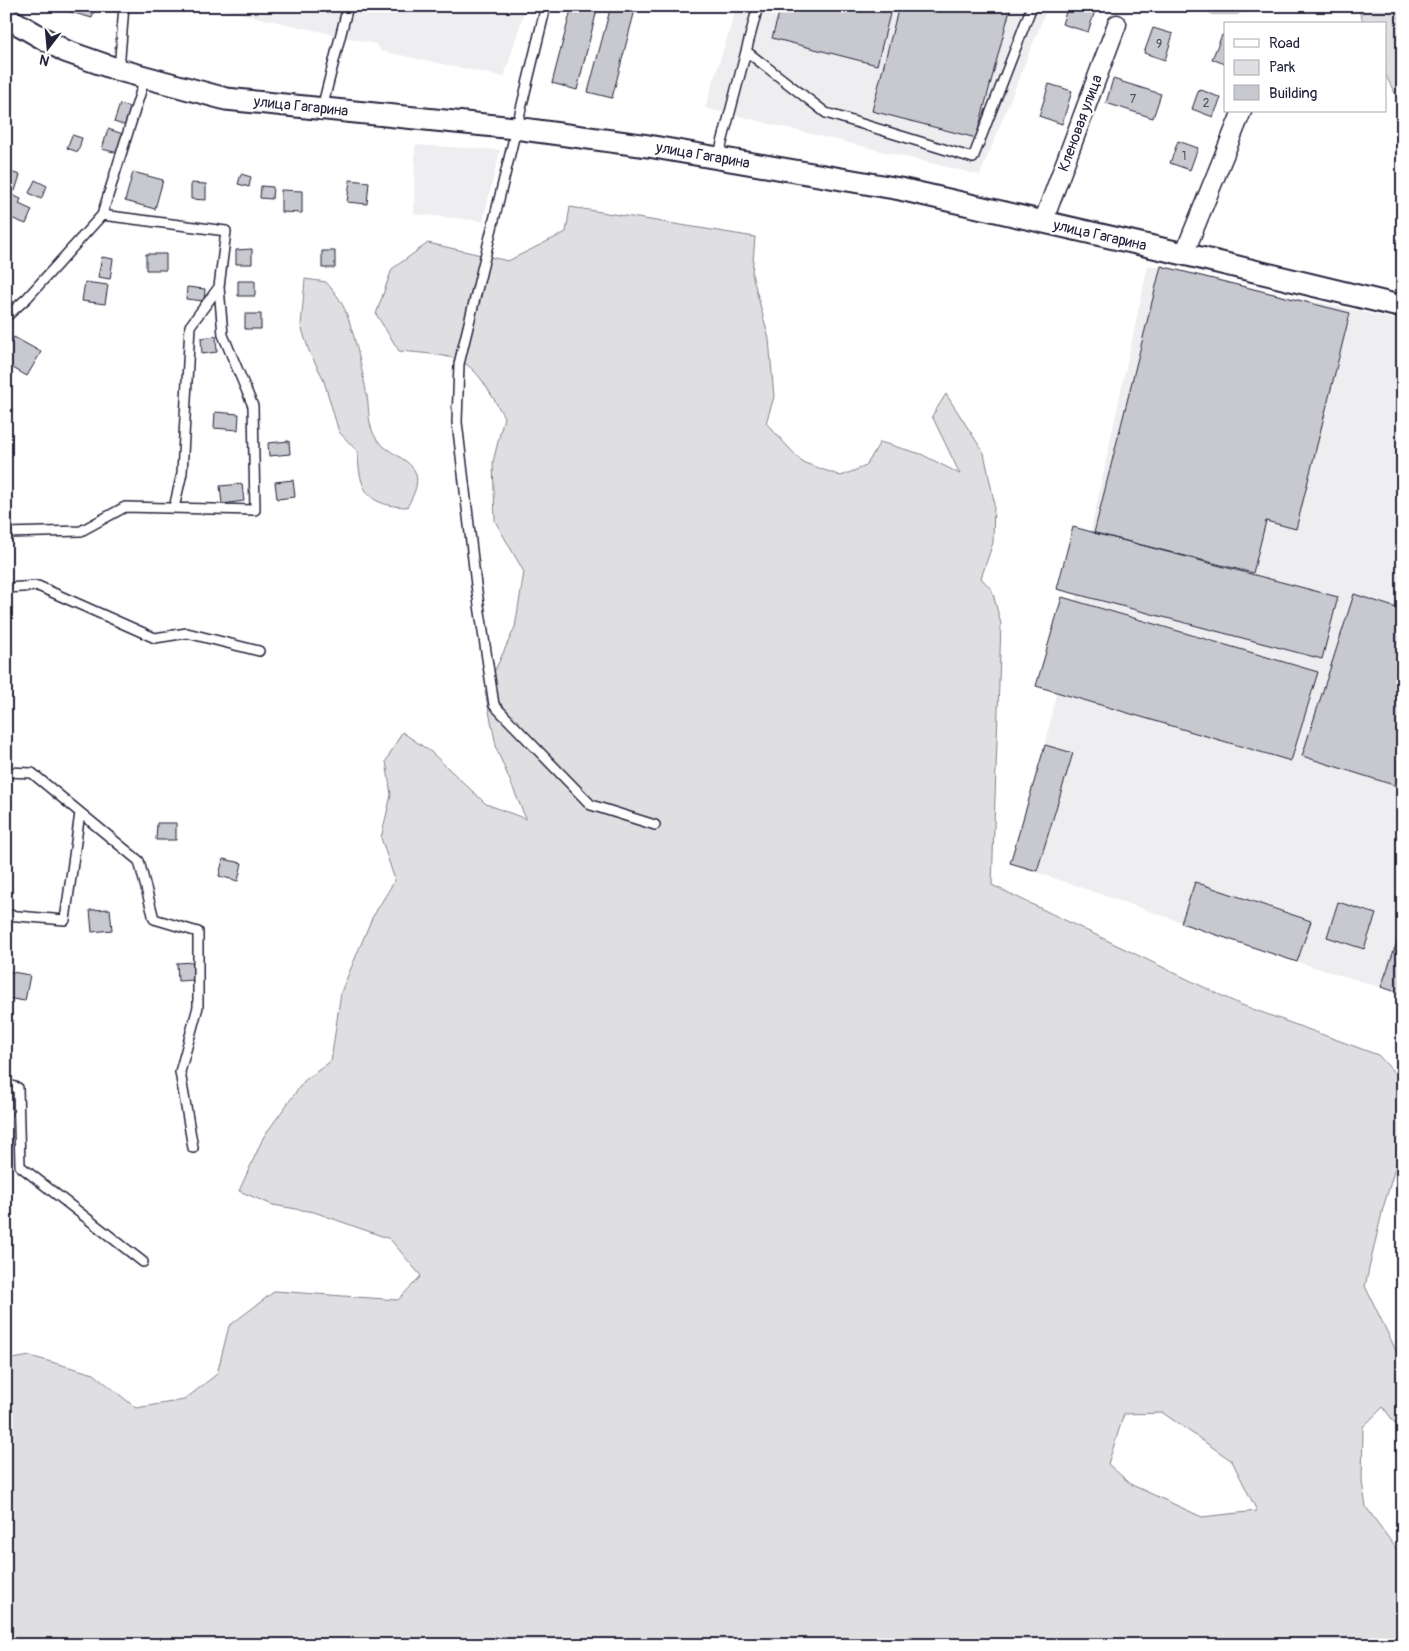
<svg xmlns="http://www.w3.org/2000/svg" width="1409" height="1651" viewBox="0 0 1409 1651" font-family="Pangolin,sans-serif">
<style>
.built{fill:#eeeef1}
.green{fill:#dfdfe2;stroke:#80808e;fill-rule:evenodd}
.building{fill:#c8c8cf;stroke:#22223b}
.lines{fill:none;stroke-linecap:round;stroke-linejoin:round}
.service-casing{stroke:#22223b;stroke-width:12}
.minor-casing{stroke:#22223b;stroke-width:21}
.tertiary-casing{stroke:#22223b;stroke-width:25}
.service{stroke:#fff;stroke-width:9}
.minor{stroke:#fff;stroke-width:18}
.tertiary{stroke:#fff;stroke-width:21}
.labels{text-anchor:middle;stroke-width:4.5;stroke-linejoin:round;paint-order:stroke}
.number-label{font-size:12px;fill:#4c4c60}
.street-label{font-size:15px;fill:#22223b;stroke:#fff}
</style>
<rect width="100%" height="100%" fill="#fff"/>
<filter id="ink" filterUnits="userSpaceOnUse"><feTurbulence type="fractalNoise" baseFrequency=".02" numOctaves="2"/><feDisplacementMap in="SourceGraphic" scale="10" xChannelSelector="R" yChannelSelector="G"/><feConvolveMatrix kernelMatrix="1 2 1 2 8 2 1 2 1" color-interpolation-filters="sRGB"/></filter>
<g filter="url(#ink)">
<!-- built -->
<path class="built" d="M207,6h319l-22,71 -123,-26 -5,-7z
M737,6h311l-68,169 -275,-67z
M415,145l85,5 -17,71 -69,-7z
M1148,265l255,56v673l-106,-32 -287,-99 35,-118z"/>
<!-- green -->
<path class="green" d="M1203,6h46l-11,8h-27z
M1357,6h46v103l-18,-35v-50h-21z
M570,207l185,30 -3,37 17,65 5,58 -8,26 36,39 39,14 25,-10 14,-24 41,12 39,20 -28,-58 14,-22 38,59 10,48 -1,42 -12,35 11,12 9,34 -9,261 247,119 139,51 25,27v60l-20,66 -18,78 38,79v69l-20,-27 -20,20 -1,55 4,25 37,51v87h-1397v-285l24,-4 64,18 42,34 48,-8 33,-26 12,-48 46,-35 123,9 23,-24 -31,-37 -76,-27 -41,-7 -34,-14 25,-55 40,-55 27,-20 10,-69 31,-74 23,-38 -14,-42 10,-43 -5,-34 16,-29 29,20 55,52 40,15 -29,-69 -12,-58 30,-65 9,-55 -29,-51 -2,-59 11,-45c-34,-61 -36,-60 -105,-66l-23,-37 16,-45 36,-26 80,18 58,-29zM1163,1413l69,48 25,50 -55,6 -70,-32 -24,-21 16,-50z
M305,279l21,3c5,6 10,12 14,18 13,22 22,70 27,96 2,11 1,24 5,34 11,33 67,24 35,77 -40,-1 -48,-17 -49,-55l-19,-20 -16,-54 -14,-27 -8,-25z"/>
<!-- building -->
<path class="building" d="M68,6h27l-3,12 -25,-7z
M572,6h26l-21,84 -25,-7z
M611,6h25l-24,92 -24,-6z
M781,6h111l-15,59 -105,-27z
M899,6h112l-35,132 -104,-27z
M1068,6l28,2 -8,24 -26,-8z
M1153,28l20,6 -8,26 -21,-7z
M1222,35l3,1v28l-13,-5z
M1113,79l48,15 -8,24 -47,-15z
M1049,84l23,7 -10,33 -23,-8z
M1199,89l22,9 -8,19 -21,-8z
M120,104l13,4 -6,18 -13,-4z
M108,129l15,5 -5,19 -16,-4z
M72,135l10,3 -4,14 -11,-4z
M1178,141l20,7 -8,22 -20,-7z
M10,172l10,3 -5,16 -9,-3z
M133,172l30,8 -8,29 -30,-8z
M241,174l10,3 -2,10 -11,-3z
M35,180l12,6 -6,13 -12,-6z
M350,180l19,2 -2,22 -20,-2z
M191,183l15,1v16l-15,-1z
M261,186l12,1 -1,12 -12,-1z
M281,190l21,1v22l-21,-1z
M8,193l13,6 -2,5 13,6 -6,14 -20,-8z
M252,249v15h-16v-14z
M322,251h13v17h-13z
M146,254h20v16h-20z
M102,257l11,2 -3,20 -12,-2z
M1161,266l189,47 -54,216 -30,-8 -13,52 -159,-40z
M238,281h17v15h-17z
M85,282l23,3 -3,19 -23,-3z
M187,287l18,2 -1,12 -18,-2z
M245,314h16v15h-16z
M216,336l1,16 -15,2 -1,-16z
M14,337l27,15 -14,24 -21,-12v-13z
M215,412l24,2 -1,16 -24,-2z
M289,441l1,13 -21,2 -1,-13z
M293,480l2,17 -18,2 -2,-17z
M242,484l2,17 -22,3 -2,-18z
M1073,527l265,70 -16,62 -265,-70z
M1354,594l49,16v178l-101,-32z
M1062,597l256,75 -27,89 -255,-75z
M1045,745l28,8 -36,118 -27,-8z
M157,823h19v17h-20z
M223,859l19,4 -4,18 -19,-5z
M1195,882l116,39 -14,41 -116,-39z
M1338,902l38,12 -12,35 -37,-12z
M110,909l2,21 -20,2 -2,-22z
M1403,925v69l-22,-7z
M194,962l1,18 -17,1 -1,-18z
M6,971l24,4 -5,26 -19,-3z"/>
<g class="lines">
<defs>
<path id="service" d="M546,6l-87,358 -2,58 19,163 18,120 97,100 64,20
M746,51l80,62 147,45 59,-152
M119,70l5,-64
M322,108l26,-102
M718,158l40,-152
M6,317l21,-19 75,-83 43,-137
M174,508l8,-35 8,-147 29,-39
M6,533l75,-2 44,-24 130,3 -2,-104 -30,-71 -4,-48 7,-56 -124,-16
M6,588l32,-2 117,52 32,-5 72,18
M6,772l26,1 107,88 15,58 44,13v75l-18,65 13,76
M6,915l59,5 15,-107
M6,1084l12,4 2,78 123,96"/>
<path id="minor" d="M1043,222l74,-198
M1184,254l58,-143"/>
<path id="tertiary" d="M6,17l59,34 54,19 107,29 289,29 133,18 252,43 284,65 219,53"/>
</defs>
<!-- service casing -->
<use href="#service" class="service-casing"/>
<!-- minor casing -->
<use href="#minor" class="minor-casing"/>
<!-- tertiary casing -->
<use href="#tertiary" class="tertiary-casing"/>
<!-- service -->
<use href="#service" class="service"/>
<!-- minor -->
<use href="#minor" class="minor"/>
<!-- tertiary -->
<use href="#tertiary" class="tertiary"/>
</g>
</g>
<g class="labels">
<!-- number labels -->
<g class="number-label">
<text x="1159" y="48">9</text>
<text x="1133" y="103">7</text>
<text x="1206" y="107">2</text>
<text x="1184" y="160">1</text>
</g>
<!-- street labels -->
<g class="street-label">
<text transform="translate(301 106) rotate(6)" y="5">улица Гагарина</text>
<text transform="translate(1080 123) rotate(-70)" y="5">Кленовая улица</text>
<text transform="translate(703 155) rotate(10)" y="5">улица Гагарина</text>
<text transform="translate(1100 235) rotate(13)" y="5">улица Гагарина</text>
</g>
</g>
<!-- margin -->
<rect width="1409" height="1651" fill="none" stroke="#fff" stroke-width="25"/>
<rect x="12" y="12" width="1384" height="1626" fill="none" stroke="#22223b" stroke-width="2" filter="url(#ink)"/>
<!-- legend -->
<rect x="1224" y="22" width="162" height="90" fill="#ffffff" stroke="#a7a7b1"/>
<rect x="1234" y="39" width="25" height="8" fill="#ffffff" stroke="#a7a7b1"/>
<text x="1269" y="48" font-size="15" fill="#22223b">Road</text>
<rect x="1234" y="60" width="25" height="15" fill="#dfdfe2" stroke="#a7a7b1"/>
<text x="1269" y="72" font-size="15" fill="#22223b">Park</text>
<rect x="1234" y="85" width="25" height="15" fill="#c8c8cf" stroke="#a7a7b1"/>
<text x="1269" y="98" font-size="15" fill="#22223b">Building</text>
<!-- north arrow -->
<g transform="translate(48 48) rotate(196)" stroke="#ffffff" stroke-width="4" paint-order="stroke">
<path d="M0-4L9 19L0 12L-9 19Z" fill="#22223b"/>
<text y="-8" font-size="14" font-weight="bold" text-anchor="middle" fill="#22223b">N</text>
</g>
</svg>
